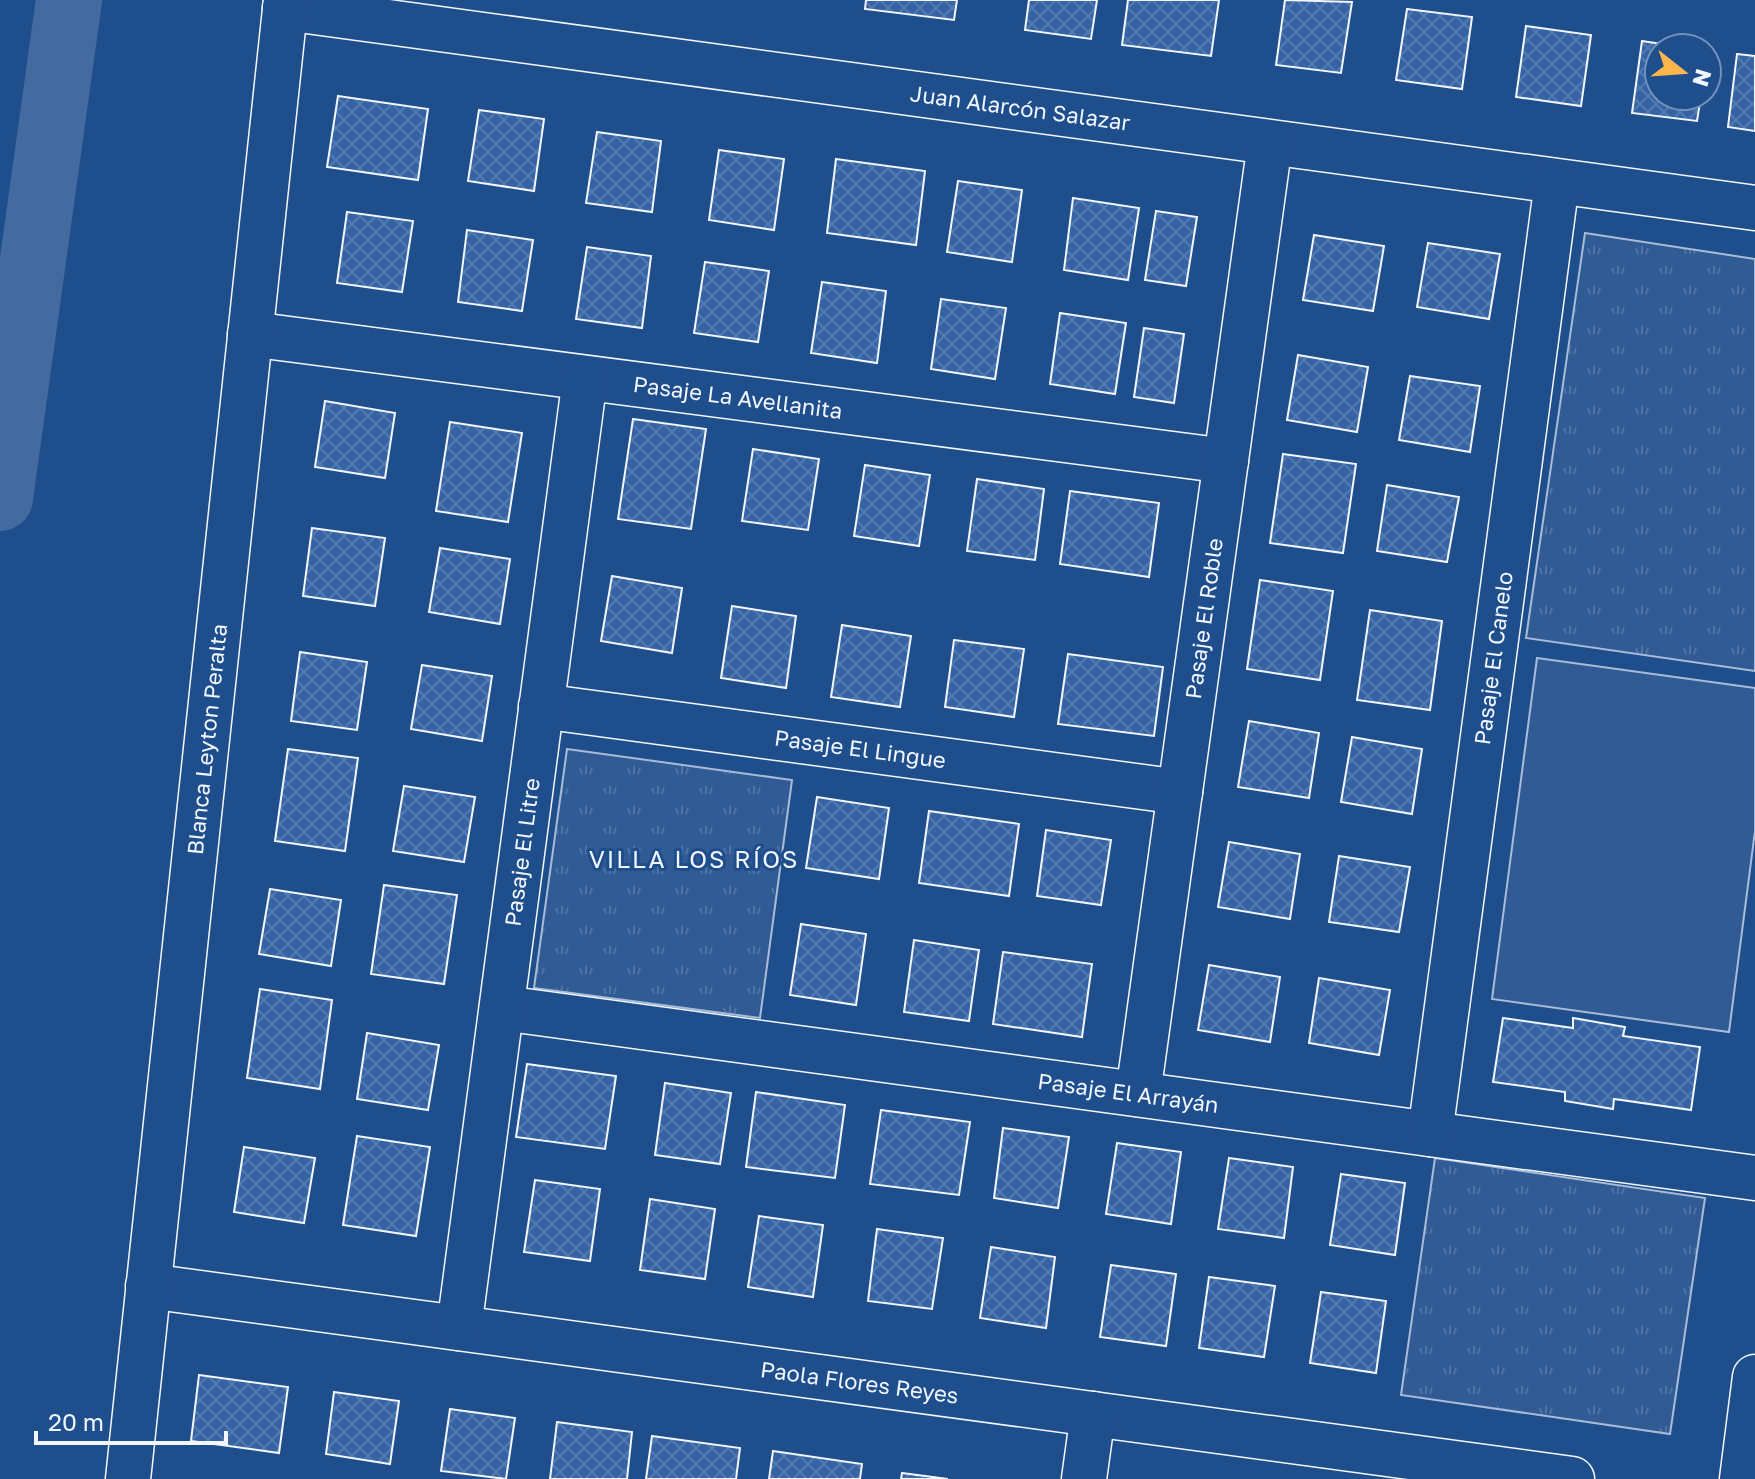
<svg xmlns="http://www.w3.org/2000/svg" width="1755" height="1479" viewBox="0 0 1755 1479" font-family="'Golos Text',sans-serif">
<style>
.grass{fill:url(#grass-tufts);stroke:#a8bbd7;stroke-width:2}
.pitch{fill:#305b95;stroke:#a8bbd7;stroke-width:2}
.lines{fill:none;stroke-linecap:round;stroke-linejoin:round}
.canal{stroke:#446ba0;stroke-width:66}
.building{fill:url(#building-cross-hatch);stroke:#f2f6ff;stroke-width:2}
.minor-casing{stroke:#f2f6ff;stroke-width:47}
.minor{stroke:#1f4e8c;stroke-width:44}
.labels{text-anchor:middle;stroke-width:6;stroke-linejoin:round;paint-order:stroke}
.street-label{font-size:22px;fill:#f2f6ff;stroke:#1f4e8c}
.neighbourhood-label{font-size:24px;letter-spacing:2px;fill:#f2f6ff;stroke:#1f4e8c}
</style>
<defs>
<pattern id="grass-tufts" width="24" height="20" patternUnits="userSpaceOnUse" patternTransform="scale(2)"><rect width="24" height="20" fill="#305b95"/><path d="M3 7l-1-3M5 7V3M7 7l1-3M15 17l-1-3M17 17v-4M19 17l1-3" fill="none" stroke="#4e73a5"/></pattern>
<pattern id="building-cross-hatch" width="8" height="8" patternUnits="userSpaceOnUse" patternTransform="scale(2)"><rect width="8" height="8" fill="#3563a3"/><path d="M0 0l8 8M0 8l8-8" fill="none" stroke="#537ab1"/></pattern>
</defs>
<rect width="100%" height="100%" fill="#1f4e8c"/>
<!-- grass -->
<path class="grass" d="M1585,233l170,26v412l-229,-33z
M567,749l225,31 -32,238 -226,-30z
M1435,1158l270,40 -35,236 -269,-39z"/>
<!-- pitch -->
<path class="pitch" d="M1537,658l218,30v143l-26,201 -237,-33z"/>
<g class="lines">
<!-- canal -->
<path class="canal" d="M0,498l69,-498"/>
</g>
<!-- building -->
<path class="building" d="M866,0h91l-3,20 -89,-11z
M1029,0h68l-6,39 -66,-9z
M1128,0h91l-8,56 -89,-11z
M1285,0l67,2 -11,71 -65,-8z
M1407,9l65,8 -10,72 -66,-9z
M1526,26l65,9 -10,71 -65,-9z
M1642,41l46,7h-29v48h42l-4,25 -65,-8z
M1737,54l18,2v75l-27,-4z
M338,96l90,13 -10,71 -91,-13z
M479,110l65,9 -10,72 -66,-10z
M597,132l64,9 -9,71 -66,-9z
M719,150l65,9 -10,71 -65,-10z
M836,159l89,12 -9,74 -89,-12z
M958,181l64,9 -10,72 -65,-10z
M1073,198l66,10 -11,72 -64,-10z
M1156,211l41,6 -11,69 -41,-6z
M347,212l66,9 -11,71 -65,-9z
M467,230l66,10 -11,71 -64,-9z
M1314,235l70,11 -11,65 -70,-11z
M1428,243l72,11 -11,65 -72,-12z
M587,247l64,9 -9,72 -66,-9z
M705,262l64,9 -11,71 -64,-9z
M822,282l64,9 -9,72 -66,-10z
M941,299l65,9 -11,71 -64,-10z
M1060,313l66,10 -11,71 -65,-10z
M1144,328l40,6 -10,69 -40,-6z
M1298,355l70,12 -11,65 -70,-12z
M1410,376l70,10 -10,66 -71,-12z
M325,401l70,12 -10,65 -70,-11z
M633,419l73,10 -15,100 -73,-10z
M450,422l72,11 -14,89 -72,-11z
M753,449l66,10 -11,71 -66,-9z
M1283,454l73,10 -13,89 -73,-10z
M865,465l65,10 -11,71 -65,-10z
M977,479l67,10 -9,71 -68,-9z
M1387,485l72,12 -12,65 -70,-11z
M1070,491l89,12 -10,74 -89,-13z
M312,528l73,10 -10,68 -72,-10z
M440,548l70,11 -10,65 -71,-12z
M612,576l70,12 -10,65 -71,-12z
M1260,580l73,11 -13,89 -73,-11z
M732,606l64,10 -10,72 -65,-10z
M1370,610l72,11 -12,89 -73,-10z
M842,625l69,11 -11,71 -69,-10z
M954,640l70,9 -10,68 -69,-10z
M300,652l67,10 -10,68 -66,-9z
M1068,654l95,13 -9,69 -96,-12z
M422,665l70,11 -10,65 -71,-12z
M1249,721l70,12 -10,65 -71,-11z
M1352,737l70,12 -10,65 -71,-12z
M288,749l70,9 -13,93 -70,-10z
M404,786l71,11 -11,65 -71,-11z
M817,797l72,11 -10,71 -73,-11z
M929,811l90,13 -10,72 -90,-13z
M1046,830l65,10 -10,65 -64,-9z
M1229,842l71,12 -10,65 -72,-12z
M1339,856l71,11 -11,65 -70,-10z
M384,885l73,10 -13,89 -73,-10z
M270,889l71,11 -10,66 -72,-12z
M801,924l65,10 -10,71 -66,-10z
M914,940l65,10 -10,71 -65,-9z
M1003,952l89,12 -10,73 -89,-13z
M1209,965l71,12 -10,65 -72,-12z
M1319,978l71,12 -11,65 -70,-12z
M260,989l72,11 -12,89 -73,-11z
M1503,1018l70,10v-10l52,9 -2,9 77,11 -9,63 -77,-11 -1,10 -48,-8v-9l-72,-10z
M367,1033l72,12 -11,65 -71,-11z
M527,1064l89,12 -11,73 -89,-12z
M665,1083l66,10 -11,71 -65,-9z
M756,1092l89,13 -10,73 -89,-11z
M881,1110l89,12 -11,73 -89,-11z
M1003,1128l66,9 -11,71 -64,-10z
M357,1136l73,11 -14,89 -73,-11z
M1117,1143l64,9 -10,72 -65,-10z
M244,1147l71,11 -11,65 -70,-11z
M1229,1158l64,9 -9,71 -66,-9z
M1341,1174l64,9 -10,72 -65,-10z
M535,1180l65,9 -10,72 -66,-9z
M650,1199l65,10 -10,70 -65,-9z
M759,1216l64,9 -10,72 -65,-10z
M877,1229l66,9 -11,71 -64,-8z
M991,1247l64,10 -9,71 -66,-10z
M1111,1265l65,9 -10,72 -66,-9z
M1209,1277l66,9 -11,71 -65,-9z
M1321,1292l65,9 -10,72 -66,-10z
M199,1375l89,12 -9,66 -88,-12z
M334,1392l65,9 -9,63 -64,-10z
M450,1409l65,9 -9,61 -65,-8z
M557,1422l75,10 -5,47h-77z
M652,1436l88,12 -4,31h-90z
M773,1451l89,13 -2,15h-91z
M902,1473l46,6h-47z"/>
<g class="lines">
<defs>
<g id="minor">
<path id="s1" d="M285,8l1470,200"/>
<path id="s2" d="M250,334l976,127"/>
<path id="s3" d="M541,706l639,86"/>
<path id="s4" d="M502,1008l1253,170"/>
<path id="s5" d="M1138,1094l132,-951"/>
<path id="s6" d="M1430,1134l127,-952"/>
<path id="s7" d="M148,1286l1424,193"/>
<path id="s8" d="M459,1328l126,-950"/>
<path id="s9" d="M128,1479l158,-1479"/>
<path d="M1084,1479l9,-65"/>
<path d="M1742,1479l13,-102"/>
</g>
</defs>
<!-- minor casing -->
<use href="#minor" class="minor-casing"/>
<!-- minor -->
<use href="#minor" class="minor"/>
</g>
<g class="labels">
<!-- street labels -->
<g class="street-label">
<text dy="8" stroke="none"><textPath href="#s1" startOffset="742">Juan Alarcón Salazar</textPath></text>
<text dy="8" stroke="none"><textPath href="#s2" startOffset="492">Pasaje La Avellanita</textPath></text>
<text dy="8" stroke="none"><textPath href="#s5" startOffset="480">Pasaje El Roble</textPath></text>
<text dy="8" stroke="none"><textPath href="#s6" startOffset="480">Pasaje El Canelo</textPath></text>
<text dy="8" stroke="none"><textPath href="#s9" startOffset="744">Blanca Leyton Peralta</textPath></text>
<text dy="8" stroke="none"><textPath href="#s3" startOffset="322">Pasaje El Lingue</textPath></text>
<text dy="8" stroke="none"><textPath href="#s8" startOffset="480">Pasaje El Litre</textPath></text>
<text dy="8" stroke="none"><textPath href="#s4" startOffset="632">Pasaje El Arrayán</textPath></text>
<text dy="8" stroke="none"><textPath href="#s7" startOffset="718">Paola Flores Reyes</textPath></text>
</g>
<!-- neighbourhood labels -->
<g class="neighbourhood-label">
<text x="694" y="868">VILLA LOS RÍOS</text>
</g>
</g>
<!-- north arrow -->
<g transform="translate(1683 72) rotate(107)"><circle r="38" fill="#1f4e8c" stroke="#7391ba" stroke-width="2"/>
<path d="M0-6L14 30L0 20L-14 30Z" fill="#ffb74d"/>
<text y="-12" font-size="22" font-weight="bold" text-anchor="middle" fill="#f2f6ff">N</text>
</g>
<!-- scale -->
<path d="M36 1431v12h190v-12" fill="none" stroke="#f2f6ff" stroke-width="4"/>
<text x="48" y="1431" font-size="24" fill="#f2f6ff" stroke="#1f4e8c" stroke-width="6" paint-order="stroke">20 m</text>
</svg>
